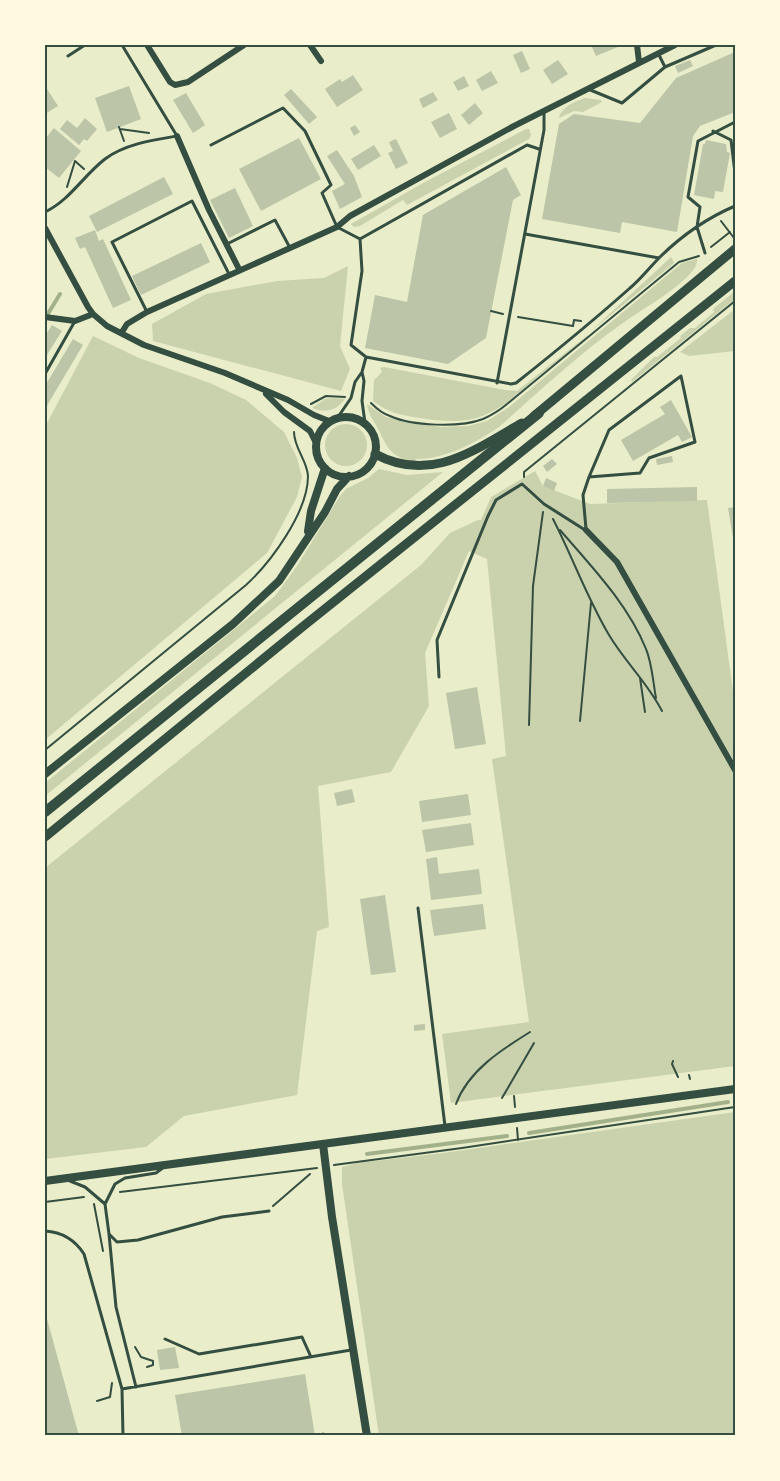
<svg xmlns="http://www.w3.org/2000/svg" width="780" height="1481" viewBox="0 0 780 1481" font-family="'DM Sans',sans-serif">
<style>
.green{fill:#cad2ad}
.lines{fill:none;stroke-linecap:round;stroke-linejoin:round}
.stream{stroke:#a3b18a;stroke-width:4}
.building{fill:#bcc5a7}
.path{stroke:#344e41;stroke-width:2}
.service{stroke:#344e41;stroke-width:3}
.minor{stroke:#344e41;stroke-width:6}
.secondary{stroke:#344e41;stroke-width:8}
.trunk{stroke:#344e41;stroke-width:9}
.motorway{stroke:#344e41;stroke-width:10}
.neatline{fill:none;stroke:#344e41;stroke-width:2}
</style>
<rect width="100%" height="100%" fill="#e9edc9"/>
<!-- green -->
<path class="green" d="M585,98l16,2 1,2 -19,10 -9,-1 -15,7c2,-11 17,-17 26,-20z
M526,129h3l2,6 -2,4 -122,66 -4,-5 -43,26 -6,1 -3,-3 74,-42z
M671,257l3,5 -1,2 -83,68z
M697,259c3,15 -42,43 -55,51 -51,33 -97,76 -143,117 -24,16 -53,32 -83,32l-1,3c-23,-5 -26,-11 -36,-31 -4,-9 -11,-16 -12,-27l19,13 55,10 27,-1 19,-5 22,-14 173,-144z
M348,266l-8,80 10,23 -9,22 -188,-50 -1,-17 54,-30 71,-13 47,-3z
M735,291v8l-103,83 -1,-2 23,-23h3l24,-19 -1,-2 10,-8h5l19,-16 -1,-3z
M735,309v42l-46,5 -9,-4z
M588,335c-7,11 -30,26 -42,35 -47,39 -61,59 -126,48 -19,-3 -32,-5 -47,-17l1,-21 8,-8 -2,-4 4,-1 121,23 12,1z
M93,336l46,22 71,25 36,17 38,32 13,26 5,19 -5,20 -30,56 -222,187v-313z
M333,398l12,1c-9,12 -19,14 -33,9l13,-9z
M325 445a21 21 0 1 1 42 0a21 21 0 1 1-42 0Z
M379,469l28,6 36,-3 -398,324v-13l230,-187 22,-30 43,-70 6,-7 22,-11z
M535,471l8,15 47,18 117,-4 28,206v360l-284,37 -9,-69 87,-12 -37,-263 14,-3 -19,-197 -18,-8 -44,102 4,53 -38,66 -73,14 11,141 -12,4 -20,164 -113,21 -38,31 -101,12v-291l376,-303 29,-32 28,-13h3l10,-23z
M735,1112v324h-356l-37,-252v-17l15,-4 86,-10z"/>
<g class="lines">
<!-- stream -->
<path class="stream" d="M46,317l14,-23
M529,1133l199,-31
M367,1154l140,-18"/>
</g>
<!-- building -->
<path class="building" d="M591,45h27v2l-22,9z
M522,51l8,18 -9,4 -8,-18z
M735,52v60l-35,14 -7,10 -16,96 -55,-10 -2,11 -78,-14 17,-95 15,-10 66,9 36,-45z
M558,60l10,14 -16,10 -9,-14z
M690,60l3,6 -15,7 -3,-7z
M491,71l7,12 -16,8 -6,-11z
M353,75l10,15 -26,17 -12,-18 15,-10 2,3z
M464,76l5,10 -11,5 -5,-9z
M129,86l12,33 -34,13 -12,-34z
M47,89l11,17 -13,8v-24z
M291,89l26,28 -8,7 -25,-29z
M433,92l5,8 -15,8 -4,-9z
M186,93l19,32 -12,8 -20,-33z
M475,103l8,10 -14,12 -8,-10z
M449,113l8,16 -17,9 -9,-16z
M85,118l12,11 -10,12 -3,-2 -5,6 -19,-16 7,-9 10,8z
M355,125l5,7 -6,4 -4,-8z
M54,128l27,23 -22,27 -14,-11v-28z
M299,138l22,41 -60,32 -22,-42z
M396,139l12,24 -12,6 -8,-16 5,-2 -4,-9z
M706,140l20,4 1,8 3,1 -7,39 -8,-1 -1,8 -20,-4 9,-51h2z
M374,145l7,11 -23,14 -7,-11z
M337,150l17,26 8,21 -22,12 -8,-18 13,-7 -18,-28z
M506,167l15,28 -8,5 -27,138 -38,26 -83,-16 10,-53 32,7 16,-87z
M164,177l9,17 -76,38 -8,-16z
M235,188l18,38 -24,12 -19,-38z
M95,230l4,11 4,-2 28,61 -18,8 -28,-61 -5,2 -5,-11z
M201,243l9,19 -69,33 -9,-19z
M52,325l10,6 -17,27v-22z
M73,339l10,6 -38,64v-23z
M671,400l21,37 -10,5 -4,-7 -45,26 -12,-21 44,-26 -5,-7z
M672,456l1,6 -16,3 -1,-6z
M552,459l5,5 -10,8 -4,-6z
M546,478l11,5 -3,8 -11,-5z
M697,487v14l-90,2v-14z
M735,507v37h-1l-6,-36z
M477,687l9,57 -31,5 -9,-56z
M352,789l3,13 -18,4 -3,-13z
M468,794l3,21 -49,7 -3,-21z
M471,823l3,22 -48,7 -4,-22z
M437,857l2,17 40,-5 3,25 -51,6 -5,-41z
M385,895l11,77 -25,3 -11,-76z
M483,904l3,25 -52,7 -4,-26z
M425,1024v6l-11,1v-6z
M45,1315h1l33,121h-34z
M175,1347l4,21 -19,2 -3,-20z
M305,1374l10,62h-133l-7,-41z"/>
<g class="lines">
<!-- path -->
<path class="path" d="M119,127l5,14
M120,129l29,4
M75,161l9,8
M67,187l8,-26
M721,221l13,17
M711,247l19,-15
M491,311l12,3
M518,317l55,9 1,-6 7,1
M371,403c5,5 12,11 19,13 22,10 70,12 93,3 9,-4 17,-9 24,-15l172,-142 20,-6
M311,404l15,-8 19,1
M524,477v-5l211,-171
M553,519c20,39 34,79 56,116 16,27 39,48 53,76
M560,530c31,36 68,74 86,119 6,14 7,33 10,49
M640,678l5,34
M580,721l11,-118
M529,725l4,-139 10,-74
M45,750l201,-165c25,-23 62,-73 62,-109 -1,-16 -14,-28 -14,-44
M673,1061l-1,3 6,13
M689,1075l1,4
M514,1096l1,11
M502,1098l32,-55
M456,1104c12,-33 45,-54 74,-72
M517,1128l1,12
M334,1165l128,-17 273,-41
M120,1192l197,-24
M45,1202l39,-5
M94,1204l9,47
M273,1206l37,-32
M135,1347l6,10 12,4v4l-6,2
M97,1401l13,-4 2,-14"/>
<!-- service -->
<path class="service" d="M659,55l6,12
M68,56l17,-11
M588,89l34,14 43,-36 51,-22
M713,131l18,9 4,33
M211,145l72,-37 22,23 26,54 -9,8 15,34 23,12 2,32 -11,74 15,12 145,27 5,-1c39,-31 77,-62 114,-95 11,-9 19,-20 29,-30 21,-21 48,-40 76,-52
M45,212c25,-12 38,-36 60,-53 20,-15 48,-19 72,-23l-55,-91
M525,234l134,24
M360,239l167,-94 12,4
M227,244l48,-24 14,26
M705,253l-8,-26 3,-20 -12,-10 10,-56 37,-19
M147,312l-35,-70 80,-41 37,73
M362,372l2,9 -2,20 3,22
M45,374l30,-53
M497,383l47,-253v-17
M338,417l13,-19 4,-16 7,-10 4,-15
M586,529l-3,-34 6,-18 51,-4 9,-15 46,-16 -14,-66 -72,54 -20,47
M439,677l-2,-37 51,-124 8,-16 26,-16 22,20 41,26
M418,908l27,218
M164,1167l-8,6 -31,5 -10,6 -10,20 4,30 8,8 21,-2 84,-23 47,-6
M70,1181l15,6 20,17
M45,1231c16,1 30,9 39,23l38,135 1,47
M109,1234l7,73 20,80
M165,1339l34,15 103,-17 9,20
M122,1389l229,-39
M323,1434l1,2"/>
<!-- minor -->
<path class="minor" d="M147,45l23,37 5,3 13,-3 56,-37
M310,45l11,16
M637,45l2,17
M177,136l32,74 30,59
M45,228l43,79 5,7 14,12 37,19 81,28 63,27 26,15 15,6
M45,317l30,4 18,-7
M122,332l5,-8 20,-12 190,-85 13,-11 164,-90 161,-81
M266,394l18,18 26,19 5,10
M586,530l31,32 118,208"/>
<!-- secondary -->
<path class="secondary" d="M316 447a30 30 0 1 1 60 0a30 30 0 1 1-60 0Z
M308,531l3,-20 14,-43
M45,774l188,-150 46,-43 46,-69 12,-23 12,-13
M323,1144l9,73 35,219
M45,1181l690,-92"/>
<!-- trunk -->
<path class="trunk" d="M534,416l201,-167
M375,454c56,30 99,-4 147,-31
M45,837l256,-209 434,-347"/>
<!-- motorway -->
<path class="motorway" d="M45,812l494,-399"/>
</g>
<!-- border -->
<rect width="780" height="1481" fill="none" stroke="#fefae0" stroke-width="93"/>
<rect x="46" y="46" width="688" height="1388" class="neatline"/>
</svg>
